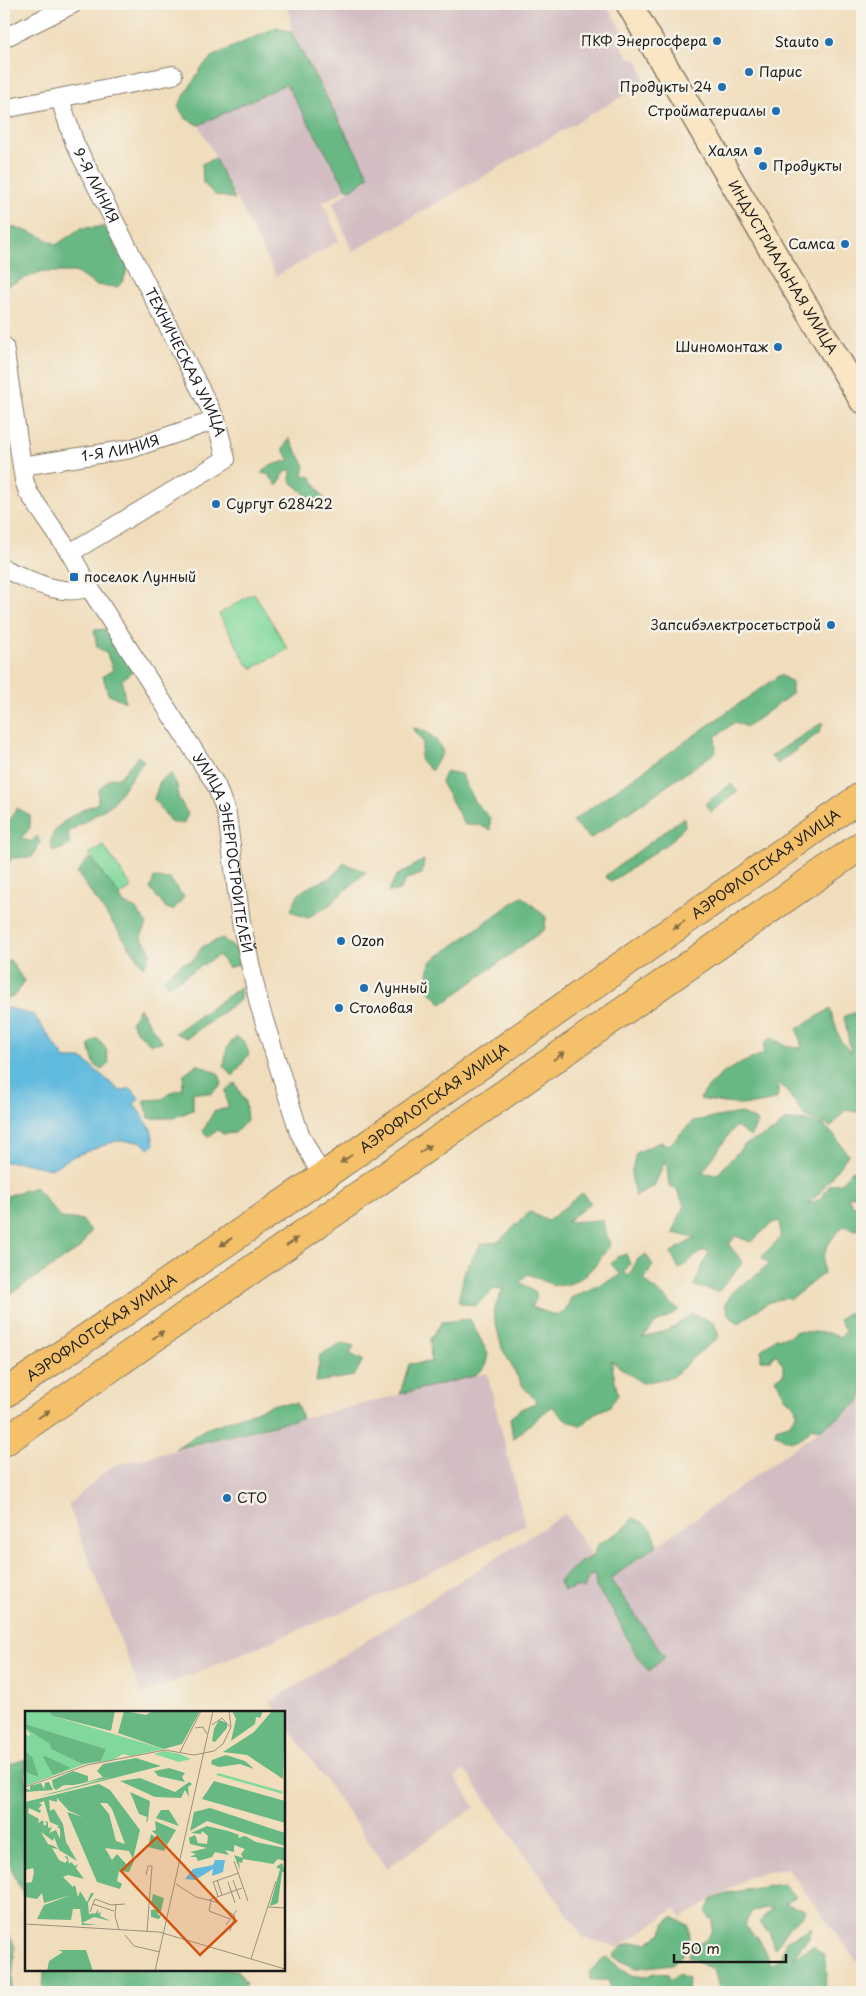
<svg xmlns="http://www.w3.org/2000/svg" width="866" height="1996" viewBox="0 0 866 1996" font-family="'Playpen Sans',sans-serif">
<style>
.industrial{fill:#d2bec2}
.green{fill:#81d89d;stroke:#4e7a5c}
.forest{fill:#68b884;stroke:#426a50}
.water{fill:#61bade;stroke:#3e6b7d}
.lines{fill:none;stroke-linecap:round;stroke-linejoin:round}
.street-casing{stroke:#867c6c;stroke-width:20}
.secondary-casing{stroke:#867c6c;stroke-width:28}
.primary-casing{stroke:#867c6c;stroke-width:30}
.street{stroke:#fff;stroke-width:18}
.secondary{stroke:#fbe6c3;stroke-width:25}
.primary{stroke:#f4c16a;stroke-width:28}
.oneway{fill:#886e43}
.poi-dot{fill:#1f6fb2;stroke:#f7f3e8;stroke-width:2}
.labels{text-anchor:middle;stroke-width:5;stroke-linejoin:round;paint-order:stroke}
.poi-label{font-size:14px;fill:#1c1c1c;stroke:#f7f3e8;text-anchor:end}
.street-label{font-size:14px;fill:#1c1c1c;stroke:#f7f3e8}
.inset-road{fill:none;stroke:#9b907c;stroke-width:1}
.view{fill:#d4530e;fill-opacity:0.15;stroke:#d4530e;stroke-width:2.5}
.inset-edge{fill:none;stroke:#1c1c1c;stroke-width:2.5}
</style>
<rect width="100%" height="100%" fill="#f7f3e8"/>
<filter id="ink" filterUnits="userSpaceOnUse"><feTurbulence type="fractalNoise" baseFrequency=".02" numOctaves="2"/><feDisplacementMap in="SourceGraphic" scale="10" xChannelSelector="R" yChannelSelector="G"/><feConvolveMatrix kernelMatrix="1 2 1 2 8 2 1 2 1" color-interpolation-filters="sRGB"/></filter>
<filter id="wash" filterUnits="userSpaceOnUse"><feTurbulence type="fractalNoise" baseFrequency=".0096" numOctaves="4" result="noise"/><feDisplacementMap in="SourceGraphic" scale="20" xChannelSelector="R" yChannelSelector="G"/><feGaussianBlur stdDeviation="1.12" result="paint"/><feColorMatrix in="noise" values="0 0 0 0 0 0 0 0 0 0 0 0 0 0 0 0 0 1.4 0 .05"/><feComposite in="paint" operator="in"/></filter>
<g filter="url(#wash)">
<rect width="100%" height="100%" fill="#f0ddbc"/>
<!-- industrial -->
<path class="industrial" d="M284,4h322l18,29 -7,5 11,18 11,5 6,22 -293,169 -19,-49 36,-27 -78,-144 -1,-18z
M286,84l61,105 -24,13 16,39 -63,35 -77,-151z
M487,1373l38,152 -137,68 -246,102 -74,-190 44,-39z
M862,1400v568l-75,-100 -34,7 -72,43 -6,-10 -55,39 -36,-9 -119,-168 -10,7 20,30 -88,61 -103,-147v-9h-6l-8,-10 295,-188 19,30 26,35z"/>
<!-- green -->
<path class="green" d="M254,593l34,56 -35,19 -6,-4 -28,-50z
M103,845l29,42 -13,10 -30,-43z"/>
<!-- forest -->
<path class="forest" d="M277,27l14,5 78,144 -18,14 -4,-1 -61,-105 -87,41 -14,-7 -7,-12 24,-39 11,-11z
M215,158l20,41 -20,-4 -12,-12 -1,-19z
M13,227l26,8 17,10 25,-17 22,-1 12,10 -1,8 14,21 -5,16 -6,5 -21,-2 -21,-13h-35l-36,15v-24l4,-2 -4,-5v-25z
M289,438l16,28 -2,9 8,2 13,22 -12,7 -9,-14 -13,-11 1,-12 -6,3 -8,14 -8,-11 -7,-2 7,-7 21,-6 -7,-10z
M106,629l8,19 12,7 6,16 -10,9 3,22 -17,-8 -5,-18 10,-6 -6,-16 -10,-7 -3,-17z
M780,675l12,7v12l-45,33 -12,-5 -20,15 1,15 -126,87 -18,-18z
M823,722l-3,10 -43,32 -6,-8z
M413,728c16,3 22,8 30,24l-12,19 -11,-12 3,-17z
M138,756l6,5 -33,44 -43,27 2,13 -17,7c-1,-3 -3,-9 -2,-12 3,-18 33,-31 47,-37v-12l11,-12 11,-2z
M446,771l15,3 13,27 16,17v12l-13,-6 -12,1 -24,-43z
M171,774l6,11 1,12 10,17 -5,10 -13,-3 -16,-22 6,-18z
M731,784l7,7 -27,21 -6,-8z
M17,808l13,7v13l-9,10 10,4 6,-6 3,6 -8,15 -19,1 -8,7 2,12 -3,5v-52z
M684,817l1,9 -14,15 -60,41 -6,-6z
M89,858c7,5 8,10 13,16 9,10 16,18 22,30l11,4 12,16 -6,12 10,17 -7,14 -67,-94z
M424,860l-2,14 -15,5 -8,12 -11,1 8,-16z
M344,863l22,9 -38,34 -21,12 -16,-7c8,-29 23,-22 43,-36 3,-3 7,-8 10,-12z
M154,878l16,1 14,18 -11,13 -7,-2 -16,-19z
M522,896l24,21 -1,12 -103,75 -16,-16 4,-26z
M222,938l14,11 4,15 -12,4 -9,-13 -49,30 -5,-1v-7l17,-14 10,-2 10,-14z
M10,960l14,21 -8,14 -11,4 -1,-37z
M241,987l-1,13 -53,38 -12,-5z
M139,1008l23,34 -11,2 -14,-12 -6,-10z
M830,1009l10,31 11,13 -7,-37 14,-4 4,6v65l-6,-9 2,38 -13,-2 -14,17 -26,-11 -20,-27 -6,-6 -2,16c-29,9 -48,5 -77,0 17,-27 34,-33 63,-45l2,-12 6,-4 18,9 13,1 -5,-19z
M236,1037l8,4 5,13 -16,22 -9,-9 3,-20z
M97,1038l9,11 3,14 -7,7 -8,-6 -5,-19z
M197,1064l22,10 3,10 -11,10 -18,-2v18l-20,8h-24l-5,-18 19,-1 6,-6 13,-4 2,-15z
M235,1083l10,18 2,19 -12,13 -12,1 -5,-4 -10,7 -5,-6 11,-20 14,-3 -3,-17z
M741,1113l17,9 -8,15 -15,-11 -33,47 16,1 26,-29 30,-14 10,-10c39,-2 43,3 64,34l-31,41 -9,7 11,-3 11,-15 11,-2 12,-13 9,7v23l-7,-5 -7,2 4,8 10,3v20l-6,2 -12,-4c-13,11 -25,29 -20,47l-33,26c-19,-4 -37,14 -53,25l-9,-8 -4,-12 10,-15 19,-12 15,-14 -8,-6 19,-19v-17l-8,2 -21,19 -16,-6 -6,9 14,17 -25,30 -24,-6 15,-35h-7l-23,18 -8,-17 24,-14 -22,-5 11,-28 -8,-16 -7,-4 -3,-26 -12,27 -19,11 -4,-23 5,-21 24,-11 9,3 24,-24z
M35,1187l26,31 21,2 9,11 -12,18 -75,49v-101z
M582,1193l9,10 -25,19 36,-2 8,25c-14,19 -29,43 -56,40 -8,-2 -18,-8 -26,-11l-8,8 16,11v7l-5,7 27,9 8,-7 5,-11 50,-23 -10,-11 6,-7 9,-3 4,10 -6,8 4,5 10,-18 8,-5 7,11 -9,15 35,30 -24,14 -13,14 27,-8 23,-16 22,9 5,14 -22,17 -24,23 -31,6 -31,-22 7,34 -9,12 -14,6 -13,13 -18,-7 -12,-13 -39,33 -3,-21 11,-9 16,-7 -15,-17 -20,-37 -9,-36 10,-23 -8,-1 -20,18 -17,-4 7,-32 16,-26 18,-3 31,-29 18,9z
M848,1312l14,8v80l-42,30 -8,-3c-5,7 -15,17 -25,13 -5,-2 -6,-5 -12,-6l1,-6 13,-4 8,-11 -3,-8 -9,-8 -10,-19 8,-3v-10l-7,-11 -6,6h-9v-10l15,-12 13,-1 6,-6 33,2 12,4 6,-5 -7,-12z
M470,1319l18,35 -3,13 -11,9 -74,18 9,-30 22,-2 -1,-23 12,-17z
M341,1343l13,3 -4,8 13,6 -9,16 -38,6 4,-27z
M296,1403l6,15 -127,31 28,-19 72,-26z
M633,1518c16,7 20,9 24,27l-47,34 55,78 -16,14 -11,-13 -25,-47 -17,-24 -1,-13 -7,3 -4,12 -7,-2 -13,4 -5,-9c10,-12 20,-21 34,-26l4,-11 28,-17z
M26,1759v143l-19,-44 -3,-18v-74z
M782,1884l14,12 -11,8 21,6c-3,8 -9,9 -15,15 -6,6 -9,15 -17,24l-4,-15 -11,-12 14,-15 -21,4 -8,15 15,13 12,26 10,-9 5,-15 26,-14 -3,10 -16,20 20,-11 11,9 3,20 -3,15 -5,2h-12l-4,-6 -11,4 1,2h-73l-6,-23 -11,-4 -15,-9 6,-10 12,-6 6,-9 1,-10 -8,-9 7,-12 15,-7z
M673,1917l15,8 2,12 -7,17 -11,10 -35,4 -24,-11c6,-13 20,-16 34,-14l15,-10 4,-11z
M4,1924l11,22 -4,46h-7z
M606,1957l24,18 15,2 9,-4 14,1 2,6 8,-6 10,4 -1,14h-75l-4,-12h-17l-2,-8z
M44,1970h194l8,14 -12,8h-191z"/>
<!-- water -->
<path class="water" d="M4,1007l30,8 31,44h18l37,32 11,-3 8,10 -5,6 17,25 3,15 -5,5 -9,-8h-24l-42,15 -23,13 -32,-7h-15z"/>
</g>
<g filter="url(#ink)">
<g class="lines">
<defs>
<g id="street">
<path d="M4,38l69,-34"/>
<path id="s1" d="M60,99l15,45 141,276 10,39 -156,94"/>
<path d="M4,109l169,-34"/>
<path id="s2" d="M4,346l20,134 4,12 42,61 19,34 127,198 11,30 14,107 18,82 40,128 23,45"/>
<path id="s3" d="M22,466l108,-17 86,-29"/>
<path d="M4,569c27,11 56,29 85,18"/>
</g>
<g id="secondary">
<path id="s4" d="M629,4l144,248 89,148"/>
</g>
<g id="primary">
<path id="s5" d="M4,1394l318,-217 540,-381"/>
<path d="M4,1442l858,-597"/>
</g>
</defs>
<!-- street casing -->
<use href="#street" class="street-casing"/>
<!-- secondary casing -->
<use href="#secondary" class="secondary-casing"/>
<!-- primary casing -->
<use href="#primary" class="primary-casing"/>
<!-- street -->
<use href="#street" class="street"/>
<!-- secondary -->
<use href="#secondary" class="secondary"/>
<!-- primary -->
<use href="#primary" class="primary"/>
</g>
<!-- one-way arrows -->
<defs><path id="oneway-solid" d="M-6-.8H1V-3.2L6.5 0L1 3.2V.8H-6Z" transform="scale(1.25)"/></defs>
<g class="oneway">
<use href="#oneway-solid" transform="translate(679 925) rotate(145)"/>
<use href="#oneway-solid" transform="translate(559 1056) rotate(-35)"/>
<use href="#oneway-solid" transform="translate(425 1149) rotate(-35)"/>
<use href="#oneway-solid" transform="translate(346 1159) rotate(145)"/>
<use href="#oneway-solid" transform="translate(226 1242) rotate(146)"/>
<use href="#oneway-solid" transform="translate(292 1242) rotate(-35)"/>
<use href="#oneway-solid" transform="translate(158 1335) rotate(-35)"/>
<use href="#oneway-solid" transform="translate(44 1414) rotate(-35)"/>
</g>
</g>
<!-- markers -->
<g class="poi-dot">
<circle cx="717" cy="41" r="5"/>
<circle cx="829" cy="42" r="5"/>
<circle cx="749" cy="72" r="5"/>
<circle cx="722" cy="87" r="5"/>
<circle cx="776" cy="111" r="5"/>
<circle cx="758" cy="151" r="5"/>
<circle cx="763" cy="166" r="5"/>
<circle cx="845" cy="244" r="5"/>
<circle cx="778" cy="347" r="5"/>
<circle cx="216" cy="504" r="5"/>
<rect x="69" y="572" width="10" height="10" rx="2.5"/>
<circle cx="831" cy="625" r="5"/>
<circle cx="341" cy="941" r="5"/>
<circle cx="364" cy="988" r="5"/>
<circle cx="339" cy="1008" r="5"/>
<circle cx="227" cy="1498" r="5"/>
</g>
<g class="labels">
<!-- poi labels -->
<g class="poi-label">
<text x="707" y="46">ПКФ Энергосфера</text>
<text x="819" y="47">Stauto</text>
<text x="759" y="77" text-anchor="start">Парис</text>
<text x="712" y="92">Продукты 24</text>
<text x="766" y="116">Стройматериалы</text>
<text x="748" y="156">Халял</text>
<text x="773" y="171" text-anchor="start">Продукты</text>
<text x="835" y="249">Самса</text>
<text x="768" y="352">Шиномонтаж</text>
<text x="226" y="509" text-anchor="start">Сургут 628422</text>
<text x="84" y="582" text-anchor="start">поселок Лунный</text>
<text x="821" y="630">Запсибэлектросетьстрой</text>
<text x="351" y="946" text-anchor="start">Ozon</text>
<text x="374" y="993" text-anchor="start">Лунный</text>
<text x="349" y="1013" text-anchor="start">Столовая</text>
<text x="237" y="1503" text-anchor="start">СТО</text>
</g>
<!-- street labels -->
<g class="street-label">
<text dy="5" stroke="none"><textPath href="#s1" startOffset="94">9-Я ЛИНИЯ</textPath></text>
<text dy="5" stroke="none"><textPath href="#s4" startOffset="305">ИНДУСТРИАЛЬНАЯ УЛИЦА</textPath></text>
<text dy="5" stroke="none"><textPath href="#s1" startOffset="292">ТЕХНИЧЕСКАЯ УЛИЦА</textPath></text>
<text dy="5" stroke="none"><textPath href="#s3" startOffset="100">1-Я ЛИНИЯ</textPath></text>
<text dy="5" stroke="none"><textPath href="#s2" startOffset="564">УЛИЦА ЭНЕРГОСТРОИТЕЛЕЙ</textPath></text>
<text dy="5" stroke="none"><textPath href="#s5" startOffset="928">АЭРОФЛОТСКАЯ УЛИЦА</textPath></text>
<text dy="5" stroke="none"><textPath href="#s5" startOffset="522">АЭРОФЛОТСКАЯ УЛИЦА</textPath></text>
<text dy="5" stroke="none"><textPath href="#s5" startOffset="118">АЭРОФЛОТСКАЯ УЛИЦА</textPath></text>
</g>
</g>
<!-- overview -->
<g transform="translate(25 1711)">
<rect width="260" height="260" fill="#f0ddbc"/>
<path d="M0,0h23l5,5 111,33 -33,7 -8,-2 -10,6 -28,4 -60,22v-14l14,4 -14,-25v-17l4,2 1,-2 -5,-6 26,16v5l31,15 19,-3 5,-12 -81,-25zM139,40l16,3 11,5 -12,3 -25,-8zM193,62l64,18 1,3 -67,-19z" fill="#81d89d"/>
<path d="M23,0h67l-4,20 -58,-15zM99,0l22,4 6,-4h48l-18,33 -18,5 -46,-16zM207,0h31l-3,7 -4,-1 -1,7 -24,17 5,-22zM247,0h13l-2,68 -36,-24 -24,-3 31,-20zM194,9l8,3v5l-12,14 -3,-1 2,-12zM0,13l81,25 -5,12 -19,3 -31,-15 -1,-5 -25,-16zM0,40l7,6 7,20 -14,-5zM201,44l19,6 9,8 -14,-5 -21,3 -8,-3 1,-4zM20,45l26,12 -18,7 -10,-18zM111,47l25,8 -106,27 -15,3 72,-19 -38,8h-10l-8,5 -3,-3 -1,-7 21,-9 15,5v5l-4,1 6,-1 13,-4 -6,-6 6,-7zM144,57l16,5 -3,4 3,5 -27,-6 -4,-5zM115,67l35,14 14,-10 3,2 -4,3 1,10 -4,-7 -4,8 -26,-1 -35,-16zM189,70l71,20v22l-83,-24zM24,71l4,8 -28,2v-4l5,2v-4l11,-3 3,6 1,-6zM74,73l11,6 30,40 -7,29 -4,-8 -24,-3 7,12 5,-6 11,12v-4l6,-1 -5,11 -10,-1 -2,10 5,3 -2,5 -23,-7 -30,-70 16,5 -14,-6 -12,-13v4l-8,-2 1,11 4,-2 9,15 3,18 11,19 -18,-11 -5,-13 -1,4 -12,-9 7,12 6,2 4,3 -6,-1 7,12 6,3 3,-3 -3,-3v-1l3,1 1,7 2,-2 4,4 3,-2 -2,4 8,11 -16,-4 -5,2 10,10 2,-2 3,12 2,-6 7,11 4,-9h3l-6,10 1,11 7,-1 2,-4v5l3,-2 -1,4 11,5 -17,-4 -12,6 15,2h-15l-2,-16h-7l-2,11 -34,-1 7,-14 27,-10 -27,8 -2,-10 -5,6 -12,-2v-14l7,-1 2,-10 -1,-4 -8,2v-68zM19,90l6,21 9,4 -2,1 3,2v10l-4,-9 -7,3 3,-6 -4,1v-6l-3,-1 2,3 -3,2 -1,-6 -5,3 1,-4 -11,-6 1,-5 11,5 1,-3 -3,-1 4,-4 -3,-2zM75,92h7l5,6 13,35 -9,-3 -7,-27zM105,81l20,9 -2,19 -2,3 1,-6 -8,-3zM185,97l75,25v13l-78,-25 -17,10 4,-19zM136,99h8l10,16 -23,-8zM130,110l21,9 -9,15 -15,-14 4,-1zM182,115l21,5 11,4 -1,3 7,-2 11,6 29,6v13l-7,-2 -5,5 -30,-5 -1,4 -3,-1 1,8 -6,-15 9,3 -2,-4 4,-5 -11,-4v7l-9,-2 4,5 -14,-3 -3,5 -14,4 -2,-4h-6l6,-3 -6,-2 17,-4 -17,-4 -1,-6 6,-3 3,8 9,1 1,-8 -6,-5 -1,3 -10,-1zM126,123l16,12 -3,5 -16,-4zM257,152l3,9h-3l-4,31 -8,3 10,-37 -4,-2zM128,183l11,4 -3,13 -4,3 4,2 -2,3 -8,-2v-7l6,-1 -6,-5zM33,239h28l7,21h-46l2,-10 14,-9z" fill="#68b884" fill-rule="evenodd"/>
<path d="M190,149h10l-2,12 -11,4 1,-7 -18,11 -10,-1 8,-10 20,-4z" fill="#61bade"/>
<path class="inset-road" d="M187,14l10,-7 8,9M170,17l8,-1 4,7M155,41l21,-41M0,76l62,-22 78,-15 29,5 20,-4 9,-7 8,-17 -2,-16M209,150l14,40M121,164l2,-9h4l-5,66M192,169l5,15M208,169l7,19M203,171l7,21M151,173l20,13 20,5 19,14 -5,15M193,185l-5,-14 26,-9M184,189l33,-12M186,190l-2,10 21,8M68,193l21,7M91,193l-1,12 4,14M243,196l17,1M65,201l5,-13 16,6 14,-1M0,213l134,8 126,37M201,214l11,-15M100,224l9,11 26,6M226,248l25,-78M130,260l58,-260"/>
<path class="view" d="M132,126l79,84 -36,34 -79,-84z"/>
<rect width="260" height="260" class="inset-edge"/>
</g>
<!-- margin -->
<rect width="866" height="1996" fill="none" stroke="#f7f3e8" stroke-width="20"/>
<!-- scale -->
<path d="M674 1954v8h112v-8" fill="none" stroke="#1c1c1c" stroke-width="2.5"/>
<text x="681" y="1954" font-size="15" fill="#1c1c1c" stroke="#f7f3e8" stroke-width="4" paint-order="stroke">50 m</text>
</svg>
